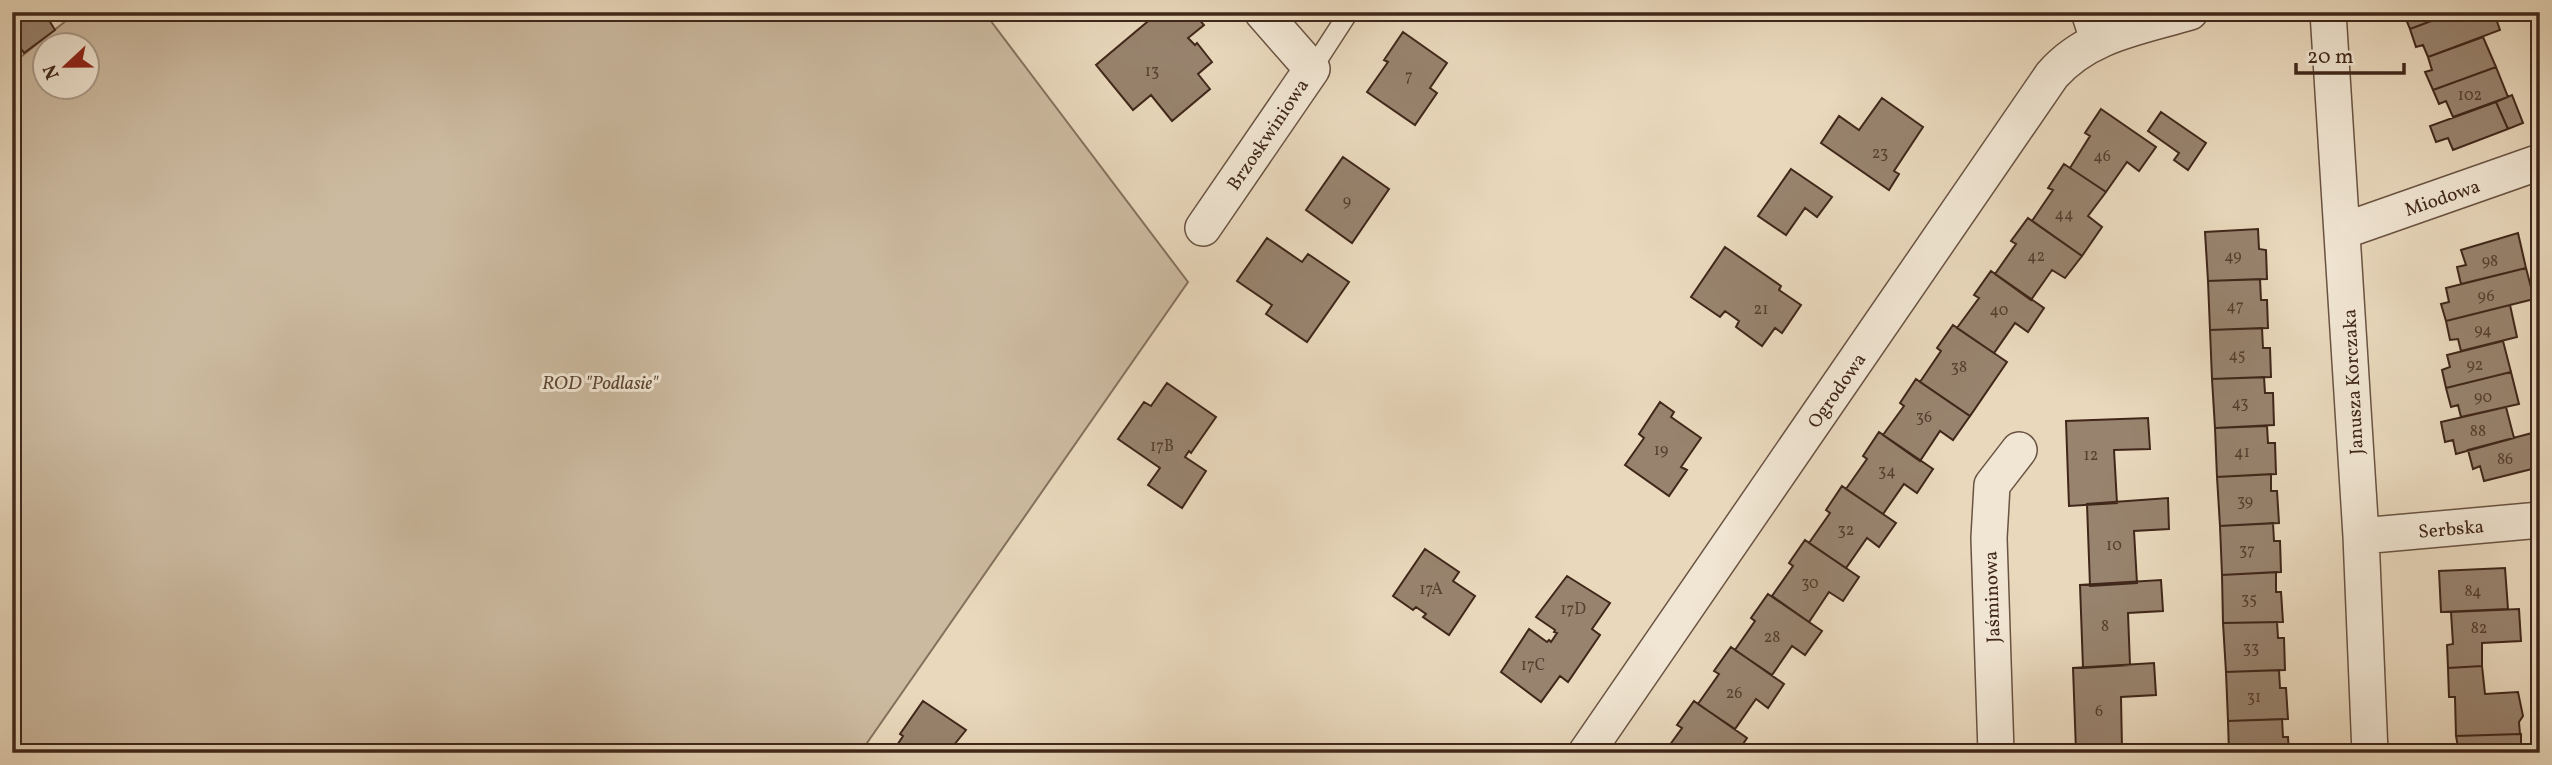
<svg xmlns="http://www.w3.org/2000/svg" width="2552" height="765" viewBox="0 0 2552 765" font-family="Vollkorn,serif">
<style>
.green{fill:#ccbaa0;stroke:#86705d;stroke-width:2;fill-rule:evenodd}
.building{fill:#98836e;stroke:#40271a;stroke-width:2}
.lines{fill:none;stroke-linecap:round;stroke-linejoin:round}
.lane-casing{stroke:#6a5342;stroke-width:21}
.street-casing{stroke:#6a5342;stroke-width:38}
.lane{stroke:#f1e6d3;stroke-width:18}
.street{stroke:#f1e6d3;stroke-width:35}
.labels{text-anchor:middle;stroke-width:6;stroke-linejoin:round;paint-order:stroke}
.number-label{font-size:16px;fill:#563e2f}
.street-label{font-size:19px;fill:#40271a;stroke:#f1e6d3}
.park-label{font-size:19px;font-style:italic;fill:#5c4435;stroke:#f1e6d3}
</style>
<rect width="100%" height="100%" fill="#e9d8bc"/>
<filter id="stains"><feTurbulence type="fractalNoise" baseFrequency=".00286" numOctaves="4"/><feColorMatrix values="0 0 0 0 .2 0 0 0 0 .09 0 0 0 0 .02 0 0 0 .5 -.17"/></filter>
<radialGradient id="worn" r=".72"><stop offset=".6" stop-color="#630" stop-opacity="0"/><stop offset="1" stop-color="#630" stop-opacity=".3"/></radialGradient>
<!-- green -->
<path class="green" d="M77,12h907l204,270 -328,471h-848v-689zM46,46h42v42h-42z"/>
<!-- building -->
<path class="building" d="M12,12h32l11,18 -31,23 -12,-18z
M1159,12h34l11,13 -16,13 7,7 2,-2 15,19 -14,12 12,15 -38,32 -21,-26 -18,15 -37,-45z
M2403,12h52l-45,17z
M2455,12h19l3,8 17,-7 6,17 -72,27 -5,-12 -7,2 -6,-18z
M1403,32l44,31 -17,25 7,5 -22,32 -48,-33 21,-30 -4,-2z
M2483,37l13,30 -63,23 -8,-18 7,-2 -4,-13z
M2496,67l12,30 -55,20 -7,-16 -7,3 -6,-14z
M2512,95l11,28 -15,6 -12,-27z
M1882,98l41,29 -29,44 5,3 -10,16 -68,-47 18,-27 20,14z
M2496,102l12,27 -55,21 -5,-12 -12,4 -6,-16z
M2101,109l55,38 -17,24 -12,-9 -21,30 -36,-24 20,-32 -5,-3z
M2161,112l45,31 -18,27 -14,-10 5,-7 -31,-22z
M1343,157l46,32 -37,54 -46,-33z
M2064,164l42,28 -18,24 14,11 -20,29 -50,-35 21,-31 -5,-2z
M1791,169l41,28 -15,20 -12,-9 -19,27 -28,-19z
M2028,218l54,38 -17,22 -13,-8 -21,30 -36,-26 21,-30 -5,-3z
M2258,229l1,20 7,1 1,29 -59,2 -3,-49z
M2518,233l8,35 -65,16 -4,-17 9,-2 -5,-15z
M1267,238l35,24 6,-8 41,28 -42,60 -41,-28 6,-9 -35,-24z
M1725,247l56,39 -2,4 22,15 -19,28 -7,-5 -13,18 -26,-19 3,-6 -14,-10 -5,6 -29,-20z
M2526,268l8,31 -88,22 -5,-17 8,-2 -3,-14z
M1991,271l53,37 -16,24 -13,-9 -21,30 -37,-25 22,-30 -5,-3z
M2260,279l1,21h6l1,28 -58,2 -2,-49z
M2510,305l7,32 -56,14 -3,-12 -8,1 -4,-19z
M1953,325l54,37 -37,54 -50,-34 21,-31 -4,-3z
M2262,328l1,20h7l1,29 -59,2 -2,-49z
M2503,341l8,31 -65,16 -4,-18 8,-3 -3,-12z
M2511,372l8,32 -58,13 -3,-12 -7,2 -5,-19z
M2264,377l1,16h8l1,32 -59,3 -3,-49z
M1916,379l54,37 -17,24 -13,-9 -20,30 -37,-26 21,-29 -4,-3z
M1167,383l49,34 -25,36 -2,-2 -4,6 21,14 -24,37 -34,-23 12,-17 -42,-29 26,-37 7,4z
M1660,402l14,10 -3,5 30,21 -20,29 6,3 -18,26 -44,-31 19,-27 -5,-4z
M2506,407l8,31 -58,16 -3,-14 -8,2 -4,-20z
M2148,418l2,31 -36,1 3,53 -48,3 -3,-85z
M2267,426l1,17h7l1,31 -59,3 -2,-49z
M1879,432l54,37 -16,24 -13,-9 -21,30 -37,-25 21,-30 -4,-3z
M2532,433l8,34 -56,14 -4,-15 -7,3 -5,-19z
M2271,474v17h6l2,32 -59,3 -3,-49z
M1842,486l54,37 -17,24 -12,-9 -21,30 -37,-25 21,-30 -4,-3z
M2168,498l1,31 -35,2 3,52 -47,3 -3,-82z
M2273,523l1,18h6l1,31 -59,3 -2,-49z
M1805,540l54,37 -16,24 -14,-9 -20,30 -37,-26 21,-30 -4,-3z
M1425,549l34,23 -6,9 22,15 -26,39 -26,-18 3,-3 -10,-7 -3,3 -20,-14z
M2505,568l3,41 -67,3 -2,-41z
M2276,572v20h5l2,30 -60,1 -1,-48z
M1567,576l43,27 -18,26 8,6 -32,47 -8,-6 -19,26 -40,-30 28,-43 18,13 2,-2 2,2 6,-9 -3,-1 1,-2 -19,-13z
M2161,580l2,31 -35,2 2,52 -47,3 -3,-83z
M1768,594l54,37 -17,24 -13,-9 -20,29 -37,-25 20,-29 -4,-3z
M2519,609l2,32 -39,2v23l-34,2 -1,-23 6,-1 -2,-32z
M2277,622l1,16h6l1,32 -59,2 -3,-49z
M1731,647l53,37 -16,24 -12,-9 -21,30 -37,-25 21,-30 -5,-3z
M2154,663l2,32 -35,2 1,52 -46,2 -3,-83z
M2482,666l3,28 33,-2 5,24 -4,6 1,12 -64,2 -1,-39h-6l-1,-29z
M2279,670l1,18h6l2,31 -60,2 -2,-49z
M923,701l43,29 -16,20 3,3h-61l11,-17 -3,-2z
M1694,701l53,37 -10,15h-73l18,-25 -5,-3z
M2282,719l1,18h5l1,16h-60l-1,-32z
M2521,734v12l5,7h-67l-3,-17z
M2147,746v7h-83v-3l11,-1 1,2z"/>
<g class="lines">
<defs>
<path id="lane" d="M1312,69l37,-57"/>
<path id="street" d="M2089,12l9,28
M2328,12l33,524 9,217
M1203,228l109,-159 -50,-57
M2343,231l197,-69
M2361,536l179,-16
M1586,753l466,-678c36,-41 88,-48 138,-63
M1996,753l-7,-215 3,-53 27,-35"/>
</defs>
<!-- lane casing -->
<use href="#lane" class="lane-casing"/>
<!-- street casing -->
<use href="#street" class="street-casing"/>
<!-- lane -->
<use href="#lane" class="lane"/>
<!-- street -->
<use href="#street" class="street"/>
</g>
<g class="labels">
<!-- number labels -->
<g class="number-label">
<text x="1152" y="76">13</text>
<text x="1409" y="81">7</text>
<text x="2470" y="100">102</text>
<text x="1880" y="158">23</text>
<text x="2102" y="161">46</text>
<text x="1347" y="206">9</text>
<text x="2064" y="219">44</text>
<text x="2036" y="261">42</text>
<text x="2233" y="261">49</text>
<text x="2490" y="266">98</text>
<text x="2486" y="301">96</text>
<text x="2235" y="311">47</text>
<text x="1761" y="314">21</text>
<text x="1999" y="315">40</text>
<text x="2483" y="335">94</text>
<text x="2237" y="360">45</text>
<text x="2475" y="370">92</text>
<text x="1959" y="372">38</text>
<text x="2483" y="402">90</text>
<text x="2240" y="408">43</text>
<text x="1924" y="422">36</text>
<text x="2478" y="436">88</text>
<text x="1162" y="451">17B</text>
<text x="1661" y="455">19</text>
<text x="2242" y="457">41</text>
<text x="2091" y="460">12</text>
<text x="2505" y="464">86</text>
<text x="1887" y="476">34</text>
<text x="2245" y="506">39</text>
<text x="1846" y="535">32</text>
<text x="2114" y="550">10</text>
<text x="2247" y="555">37</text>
<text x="1810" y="588">30</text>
<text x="1431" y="594">17A</text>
<text x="2473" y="596">84</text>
<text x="2249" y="604">35</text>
<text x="1573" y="614">17D</text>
<text x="2105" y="631">8</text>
<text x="2479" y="633">82</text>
<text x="1772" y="642">28</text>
<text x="2251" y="653">33</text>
<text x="1533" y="670">17C</text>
<text x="1734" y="698">26</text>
<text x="2254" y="702">31</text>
<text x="2099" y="716">6</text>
</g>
<!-- street labels -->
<g class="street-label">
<text transform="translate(1267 134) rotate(-56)" y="7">Brzoskwiniowa</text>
<text transform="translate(2442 197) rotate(-19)" y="7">Miodowa</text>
<text transform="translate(2352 382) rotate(-93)" y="7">Janusza Korczaka</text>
<text transform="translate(1836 390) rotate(-55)" y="7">Ogrodowa</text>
<text transform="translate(2451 528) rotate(-5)" y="7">Serbska</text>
<text transform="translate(1991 597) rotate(-92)" y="7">Jaśminowa</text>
</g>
<!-- park labels -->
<g class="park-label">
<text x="600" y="389">ROD "Podlasie"</text>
</g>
</g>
<!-- margin -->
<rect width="2552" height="765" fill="none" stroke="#e9d8bc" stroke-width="42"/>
<rect x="14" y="14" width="2524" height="737" fill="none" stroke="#40271a" stroke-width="3.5"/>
<rect x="21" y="21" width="2510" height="723" fill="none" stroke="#40271a" stroke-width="2"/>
<!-- north arrow -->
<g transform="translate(66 66) rotate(248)"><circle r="33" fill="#f1e6d3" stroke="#aa9a89" stroke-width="2"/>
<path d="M0-5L12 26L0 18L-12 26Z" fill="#8f2418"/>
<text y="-10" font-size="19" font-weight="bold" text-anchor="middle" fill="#40271a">N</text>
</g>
<!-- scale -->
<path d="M2296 63v10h108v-10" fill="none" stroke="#40271a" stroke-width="3.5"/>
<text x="2307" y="63" font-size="21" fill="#40271a" stroke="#f1e6d3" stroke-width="5" paint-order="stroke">20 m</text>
<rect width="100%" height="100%" filter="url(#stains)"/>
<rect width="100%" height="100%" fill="url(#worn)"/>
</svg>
